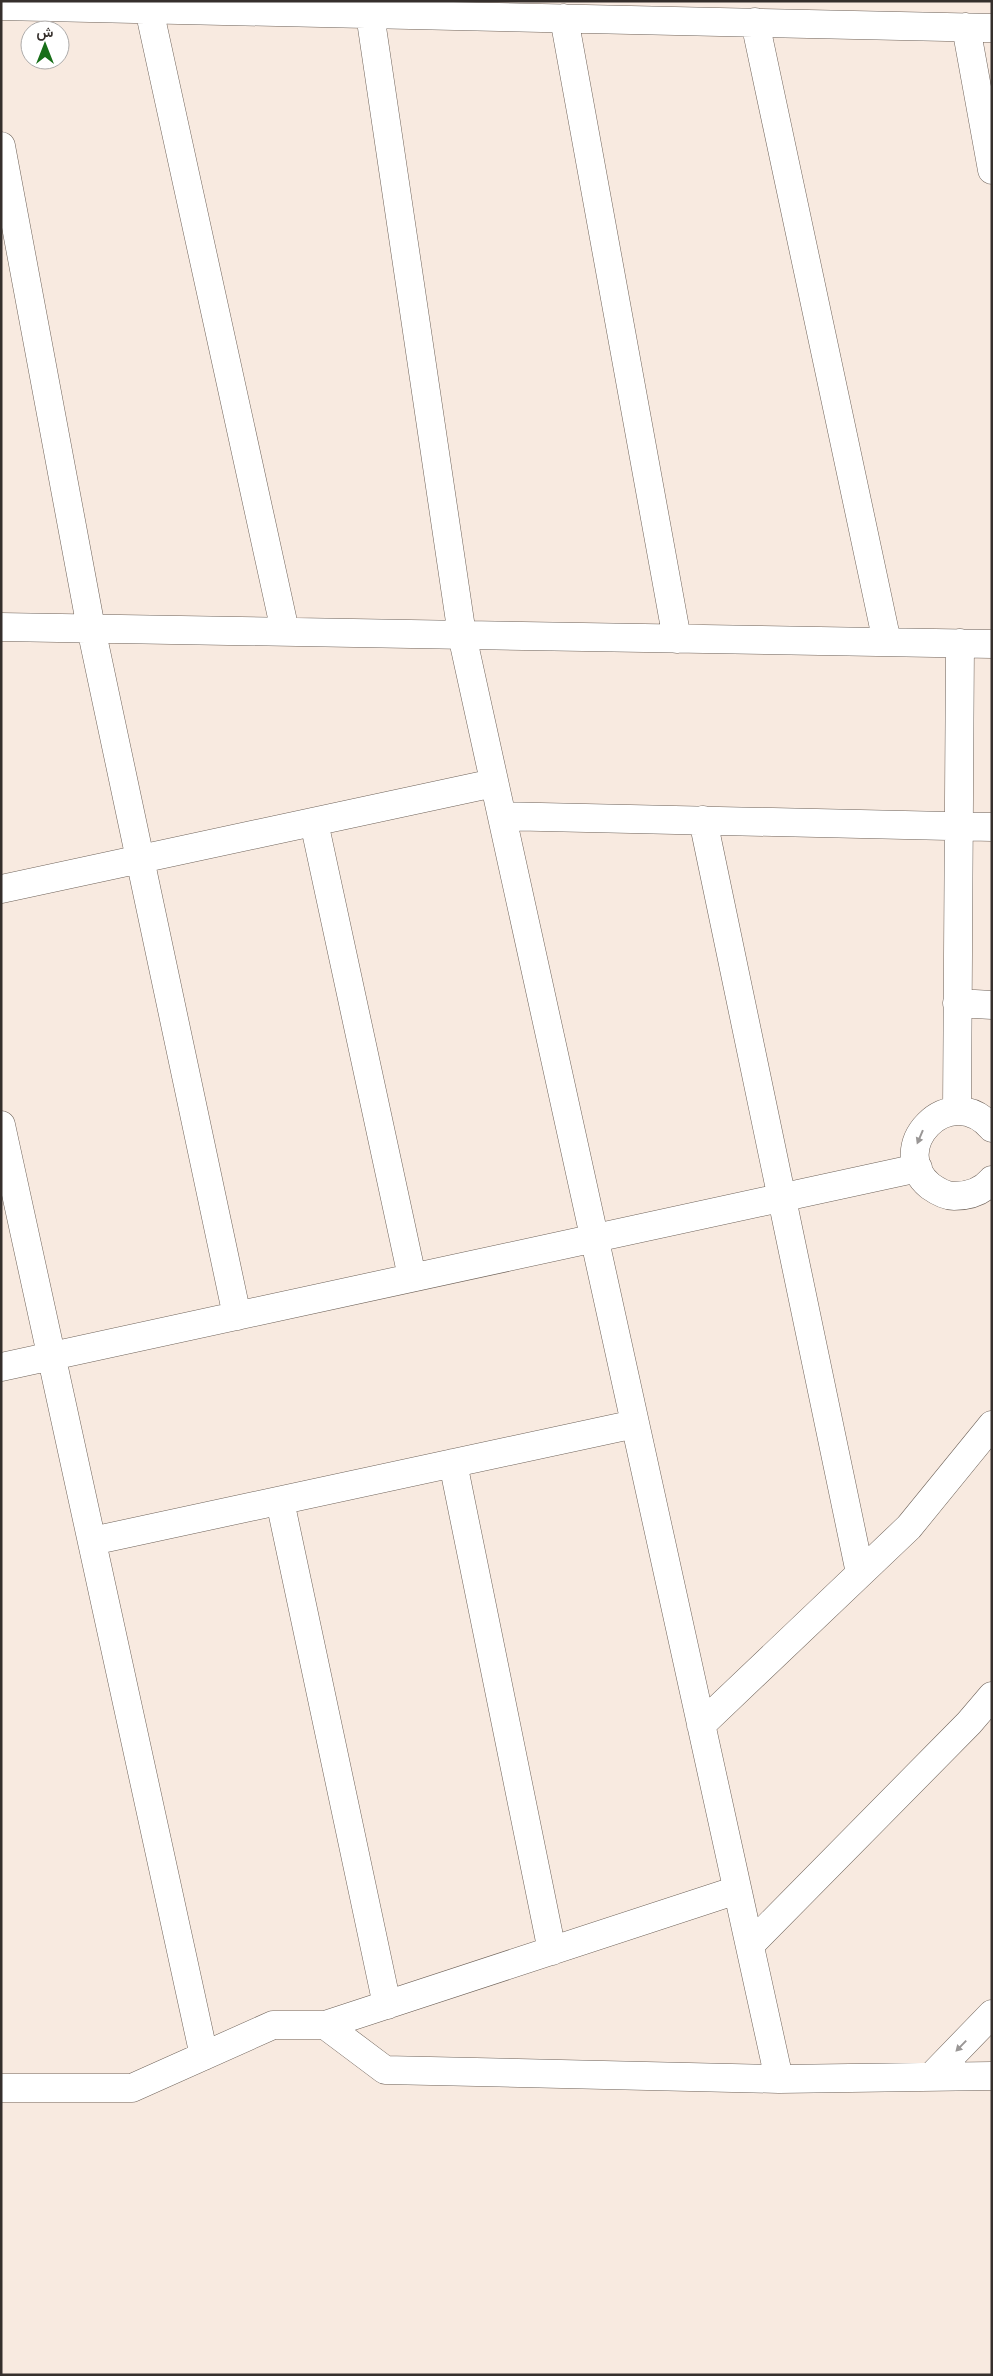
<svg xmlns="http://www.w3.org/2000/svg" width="993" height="2376" viewBox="0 0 993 2376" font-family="'PT Sans',Vazirmatn,sans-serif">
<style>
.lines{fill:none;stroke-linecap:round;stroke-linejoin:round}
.street-casing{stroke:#6e6259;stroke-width:29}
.street{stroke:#fff;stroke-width:28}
.oneway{fill:#9a9796}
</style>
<rect width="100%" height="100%" fill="#f8eae0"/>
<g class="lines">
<defs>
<path id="street" d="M1,6l991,22
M149,9l136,622
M370,14l92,621 317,1444
M564,18l113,621
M755,22l132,620
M966,27l26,143
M1,146l90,482 146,688
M1,627l991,17
M502,816l490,11
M703,820l157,753
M314,822l98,455
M1,889l493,-106
M957,1003l35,2
M957,1111l3,-468
M1,1125l203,931
M992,1128c-43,-49 -107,20 -62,58 7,5 15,10 24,10 15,0 28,-4 38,-16
M1,1367l917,-199
M453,1463l99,488
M280,1501l107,504
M92,1541l543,-117
M701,1725l208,-198 83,-102
M750,1945l219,-222 23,-27
M325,2025l412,-135
M931,2077l61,-63
M1,2088h131l141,-63h52l60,45 394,9 213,-3"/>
</defs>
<!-- street casing -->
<use href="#street" class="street-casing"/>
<!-- street -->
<use href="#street" class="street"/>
</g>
<!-- one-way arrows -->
<defs><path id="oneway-solid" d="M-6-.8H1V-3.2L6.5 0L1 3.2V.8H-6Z" transform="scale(1.25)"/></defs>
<g class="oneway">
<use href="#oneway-solid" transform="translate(920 1137) rotate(113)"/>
<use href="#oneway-solid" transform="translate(961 2046) rotate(134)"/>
</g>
<!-- border -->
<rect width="993" height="2376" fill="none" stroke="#352f2c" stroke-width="5"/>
<!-- north arrow -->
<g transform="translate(45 45)"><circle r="24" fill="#ffffff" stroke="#aeacab"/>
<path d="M0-4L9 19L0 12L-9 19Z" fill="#176e18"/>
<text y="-8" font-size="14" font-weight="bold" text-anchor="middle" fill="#352f2c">ش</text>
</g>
</svg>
